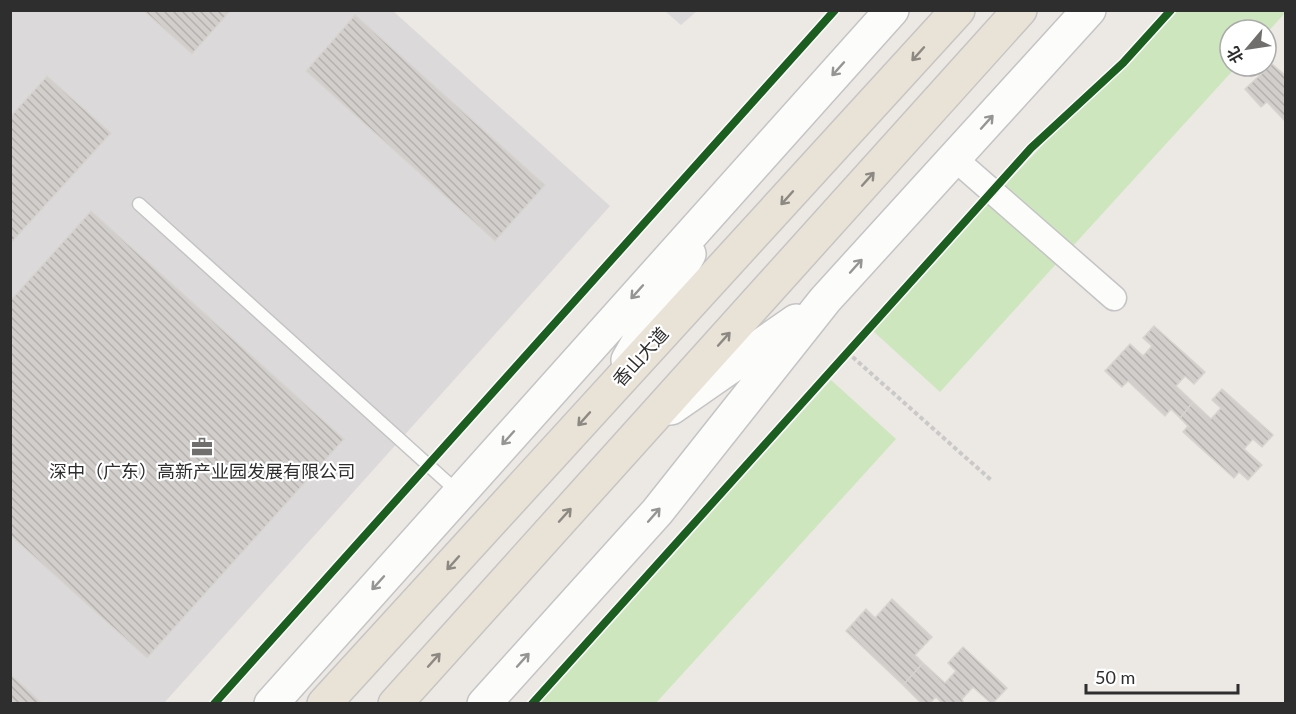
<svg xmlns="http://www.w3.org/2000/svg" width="1296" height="714" viewBox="0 0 1296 714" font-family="Lato,'Noto Sans SC',sans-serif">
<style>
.industrial{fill:#dcd9db}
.grass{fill:#cee6be}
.building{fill:url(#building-back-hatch);stroke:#d7d4d0;stroke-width:1.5}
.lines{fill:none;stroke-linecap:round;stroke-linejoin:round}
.service-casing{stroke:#c5c4c5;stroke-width:15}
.minor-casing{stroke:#c5c4c5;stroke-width:27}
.secondary-casing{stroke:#c5c4c5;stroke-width:36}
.trunk-casing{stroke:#c6c5c4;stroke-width:36}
.path{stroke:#c9c9c8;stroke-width:4;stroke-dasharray:4.5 3;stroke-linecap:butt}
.service{stroke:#fcfcfb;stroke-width:12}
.minor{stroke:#fcfcfb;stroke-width:24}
.secondary{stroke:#fcfcfb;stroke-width:33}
.trunk{stroke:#e9e2d6;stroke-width:33}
.cycleway-casing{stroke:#fff;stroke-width:11}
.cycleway{stroke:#1b5e20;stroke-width:8}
.oneway{stroke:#8c8882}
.oneway2{stroke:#959594}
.labels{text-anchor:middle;stroke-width:4.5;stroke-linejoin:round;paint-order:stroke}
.street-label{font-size:18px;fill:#2e2e2e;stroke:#fff}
.poi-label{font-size:18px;fill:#2e2e2e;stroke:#fff}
</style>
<defs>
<pattern id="building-back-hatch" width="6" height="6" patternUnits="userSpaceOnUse" patternTransform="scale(1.5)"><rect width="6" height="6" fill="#d1cecb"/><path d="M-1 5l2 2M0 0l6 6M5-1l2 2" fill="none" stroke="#b4b1af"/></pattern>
</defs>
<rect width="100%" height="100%" fill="#ece8e4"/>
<!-- industrial -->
<path class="industrial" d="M10,11h383l217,195 -446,497h-153z
M665,11h32l-16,14z"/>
<!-- grass -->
<path class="grass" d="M1170,11h115v2l-19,21v-4h-36v36h7l-165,181 -70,-59z
M988,203l68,61 -116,128 -67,-61z
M831,380l65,59 -240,264h-119z"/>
<!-- building -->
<path class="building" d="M143,10h88l-39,44z
M355,15l190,170 -50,56 -189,-170z
M1272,64l14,12v46l-19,-20 -6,5 -16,-18z
M47,76l64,57 -101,111v-127z
M91,211l253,228 -197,219 -137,-123v-234z
M1154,326l51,46 -11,12 -9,-8 -9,10 17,16 -13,16 -9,-9 -6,7 -37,-35 -6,6 -17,-16 25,-27 13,12 9,-10 -9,-8z
M1222,389l51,46 -11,12 -9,-8 -9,10 18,16 -14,15 -9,-8 -5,6 -51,-46 5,-6 -8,-8 13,-16 18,17 10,-11 -9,-8z
M892,599l40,38 -17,18 8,8 -20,22 -57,-54 20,-22 9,9z
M963,647l44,41 -15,16 -19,-17 -11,12 2,5h-21l-7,-7 -7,7h-7l-19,-19 20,-22 22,20 11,-12 -8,-8z
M10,674l33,30h-33z"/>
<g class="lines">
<defs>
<path id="service" d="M139,204l319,288"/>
<path id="minor" d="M954,158l160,140"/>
<path id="secondary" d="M628,360l61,-106
M671,408l125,-87
M271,704l621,-694
M484,704l173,-192 168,-212 264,-290"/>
<path id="trunk" d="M324,704l634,-694
M395,704l625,-694"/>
</defs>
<!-- service casing -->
<use href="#service" class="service-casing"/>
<!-- minor casing -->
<use href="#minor" class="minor-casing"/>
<!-- secondary casing -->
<use href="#secondary" class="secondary-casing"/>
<!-- trunk casing -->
<use href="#trunk" class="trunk-casing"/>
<!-- path -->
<path class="path" d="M1006,176l25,-28 92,-85 48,-53
M847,352l144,128
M437,455l398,-445
M214,704l204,-228
M532,704l447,-498"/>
<!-- service -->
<use href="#service" class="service"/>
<!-- minor -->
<use href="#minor" class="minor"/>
<!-- secondary -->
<use href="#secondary" class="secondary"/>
<!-- trunk -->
<use href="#trunk" class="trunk"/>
<defs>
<path id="cycleway" d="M214,704l621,-694
M532,704l499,-556 92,-85 48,-53"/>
</defs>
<!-- cycleway casing -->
<use href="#cycleway" class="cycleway-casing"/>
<!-- cycleway -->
<use href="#cycleway" class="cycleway"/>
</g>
<!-- one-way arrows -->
<defs><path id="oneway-shaft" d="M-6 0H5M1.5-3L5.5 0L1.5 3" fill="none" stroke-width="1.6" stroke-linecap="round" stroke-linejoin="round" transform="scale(1.5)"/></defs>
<g class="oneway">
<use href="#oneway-shaft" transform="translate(918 54) rotate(132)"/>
<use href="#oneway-shaft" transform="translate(868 179) rotate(-48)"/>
<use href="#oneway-shaft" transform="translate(787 198) rotate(132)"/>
<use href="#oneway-shaft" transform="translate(724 339) rotate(-48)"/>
<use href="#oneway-shaft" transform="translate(584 419) rotate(132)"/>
<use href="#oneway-shaft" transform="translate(565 515) rotate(-48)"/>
<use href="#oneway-shaft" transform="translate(453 563) rotate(132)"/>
<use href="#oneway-shaft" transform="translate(434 660) rotate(-48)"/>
</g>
<g class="oneway2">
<use href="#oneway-shaft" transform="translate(838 69) rotate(132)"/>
<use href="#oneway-shaft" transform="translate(987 122) rotate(-48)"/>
<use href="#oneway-shaft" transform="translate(856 266) rotate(-48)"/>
<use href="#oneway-shaft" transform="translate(637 292) rotate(132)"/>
<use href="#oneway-shaft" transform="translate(508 438) rotate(132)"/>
<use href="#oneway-shaft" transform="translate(654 515) rotate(-49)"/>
<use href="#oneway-shaft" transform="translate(378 583) rotate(132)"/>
<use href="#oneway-shaft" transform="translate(523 660) rotate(-48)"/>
</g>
<!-- icons -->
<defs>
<symbol id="office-bare" viewBox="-9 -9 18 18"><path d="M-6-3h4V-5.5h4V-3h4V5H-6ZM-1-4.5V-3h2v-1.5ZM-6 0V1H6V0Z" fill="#706f6e" stroke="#fff" stroke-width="2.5" paint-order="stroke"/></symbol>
</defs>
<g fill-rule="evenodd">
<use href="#office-bare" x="187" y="432" width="30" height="30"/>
</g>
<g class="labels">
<!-- street labels -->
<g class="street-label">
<text transform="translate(641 357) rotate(-48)" y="6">香山大道</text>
</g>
<!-- poi labels -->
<g class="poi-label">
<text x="202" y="478">深中（广东）高新产业园发展有限公司</text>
</g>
</g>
<!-- border -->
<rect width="1296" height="714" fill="none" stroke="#2e2e2e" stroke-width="24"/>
<!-- north arrow -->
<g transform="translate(1248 48) rotate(241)"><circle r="28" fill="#ffffff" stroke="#ababab" stroke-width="1.5"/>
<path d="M0-4.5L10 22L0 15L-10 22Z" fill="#706f6e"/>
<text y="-9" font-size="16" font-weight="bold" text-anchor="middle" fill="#2e2e2e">北</text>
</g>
<!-- scale -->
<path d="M1086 684v9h152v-9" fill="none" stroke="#2e2e2e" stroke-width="3"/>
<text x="1095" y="684" font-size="18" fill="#2e2e2e" stroke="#ffffff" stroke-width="4.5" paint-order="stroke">50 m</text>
</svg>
